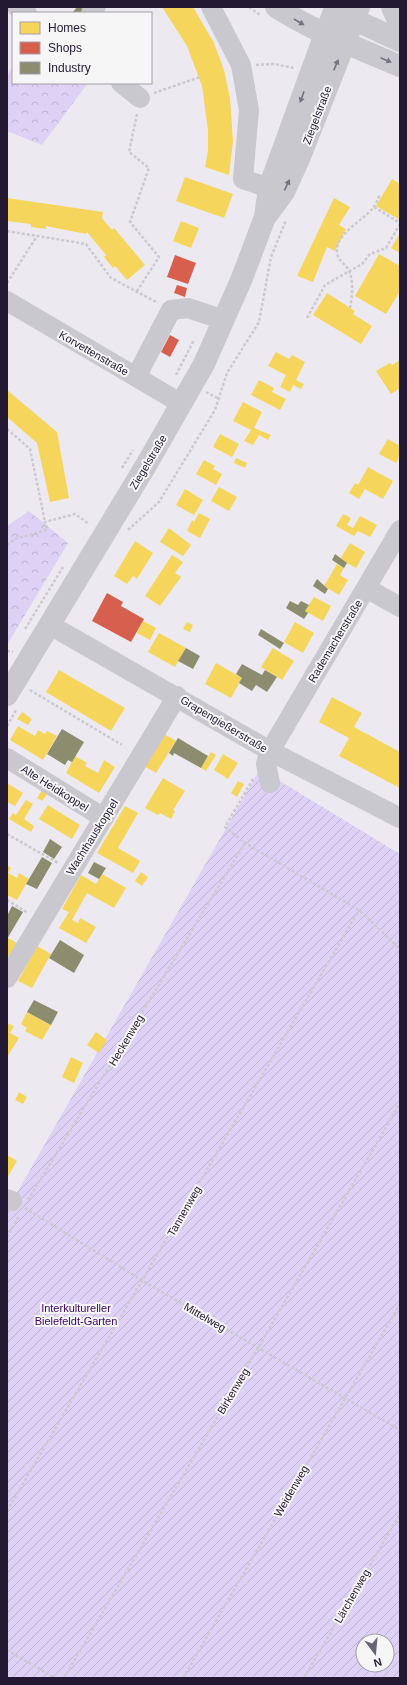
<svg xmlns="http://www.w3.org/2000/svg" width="407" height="1685" viewBox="0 0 407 1685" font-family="Arial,sans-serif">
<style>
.park{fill:url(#park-crowns)}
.garden{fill:url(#garden-furrows);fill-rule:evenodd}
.homes{fill:#f6d55c}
.shops{fill:#d6604d}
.industry{fill:#8c8c6e}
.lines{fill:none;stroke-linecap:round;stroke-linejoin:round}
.path{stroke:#ccc9cf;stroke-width:2.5;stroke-dasharray:3 2;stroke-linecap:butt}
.minor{stroke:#cac8cf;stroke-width:20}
.major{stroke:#cac8cf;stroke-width:22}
.oneway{fill:#767081}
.labels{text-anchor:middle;stroke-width:4;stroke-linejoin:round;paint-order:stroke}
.street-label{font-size:11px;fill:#231933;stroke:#f6f6f6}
.park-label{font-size:11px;fill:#3d036d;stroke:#f6f6f6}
</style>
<defs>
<pattern id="park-crowns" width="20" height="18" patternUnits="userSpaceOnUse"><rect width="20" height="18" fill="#ded1f5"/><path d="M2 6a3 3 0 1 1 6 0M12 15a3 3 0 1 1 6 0" fill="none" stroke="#beb3d2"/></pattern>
<pattern id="garden-furrows" width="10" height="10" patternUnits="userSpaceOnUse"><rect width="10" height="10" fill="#ded1f5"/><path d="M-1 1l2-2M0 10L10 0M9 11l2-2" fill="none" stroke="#beb3d2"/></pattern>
</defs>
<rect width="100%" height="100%" fill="#eceaf0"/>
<!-- park -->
<path class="park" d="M13,65v18h75l-46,62 -35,-14v-55z
M29,511l39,32 -61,102v-119z"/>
<!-- garden -->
<path class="garden" d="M260,769l140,85v824h-393v-468zM363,1641h24v24h-24z"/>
<!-- homes -->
<path class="homes" d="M162,7h31l21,36 10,27 6,28 3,43 -4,34 -24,-8 3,-16v-21l-6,-44 -15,-40z
M185,177l48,17 -9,24 -48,-17z
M392,179l8,5v36l-24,-14z
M7,198l96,14 -1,6 10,12 2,-2 31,37 -18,15 -12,-14 -2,2 -9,-11 2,-2 -19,-23 -1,2 -40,-8v3l-15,-2v-3l-24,-3z
M334,198l16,9 -11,18 7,4 -11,22 -8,-4 -14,35 -16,-6z
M181,221l18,7 -8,20 -18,-7z
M400,233v20l-9,-5z
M379,254l21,12v25l-14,23 -31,-18z
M327,293l28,18 -2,3 19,12 -11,18 -48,-29z
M276,352l13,7 3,-4 13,7 -9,18 8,4 -3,5 -8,-4 -3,7 -10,-5 6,-12 -18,-9z
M400,360v28l-9,6 -15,-23 14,-8 2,2z
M259,380l15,8 -2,4 14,7 -6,11 -29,-15z
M7,390l50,42 12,66 -19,4 -13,-59 -30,-26z
M243,402l19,10 -8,16 17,7 -3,5 -9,-5 -6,10 -9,-4 7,-11 -18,-9z
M220,434l19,10 -7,13 -19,-10z
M388,439l12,7v9l-4,8 -17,-9z
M236,458l11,5 -2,5 -11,-5z
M204,460l11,6 -2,3 9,5 -6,11 -20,-11z
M368,467l25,14 -10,18 -18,-10 -6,10 -10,-6 6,-10 3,2z
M219,487l18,10 -8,14 -18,-10z
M185,489l18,11 -9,15 -18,-10z
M199,513l11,6 -10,19 -13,-7 5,-11 2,2z
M343,514l8,4 -4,7 6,3 7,-12 17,9 -7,12 -12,-6 -4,5 -18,-10z
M169,528l22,17 -8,11 -23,-14z
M135,541l18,12 -16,26 -4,-3 -6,8 -13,-8z
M350,543l15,9 -9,16 -16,-9z
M172,555l11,7 -8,11 6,4 -21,29 -15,-10z
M337,564l7,4 -4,7 8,5 -9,15 -15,-9z
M314,597l17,9 -8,15 -18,-10z
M143,621l13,7 -6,12 -13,-7z
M187,622l6,3 -3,7 -7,-3z
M295,622l19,11 -11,20 -19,-11z
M159,633l27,15 -11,19 -27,-15z
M273,648l21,13 -12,19 -21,-13z
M216,663l26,15 -11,20 -26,-14z
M59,670l66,38 -14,23 -65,-39z
M332,697l30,16 -8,14 46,25v36l-61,-32 10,-18 -30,-16z
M22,712l10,7 -4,6 -11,-6z
M18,726l17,10 3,-6 7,4 2,-3 10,5 -14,24 -33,-20z
M164,734l12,7 -20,32 -12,-7z
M211,752l5,3 -10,16 -5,-3z
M223,754l15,9 -10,16 -14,-9z
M75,756l12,7 -2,3 13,7 6,-13 11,7 -16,26 -33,-20z
M163,778l22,13 -12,19 2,1 -4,8 -11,-6 -2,2 -13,-7z
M238,781l6,3 -7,13 -6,-4z
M7,783l16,10 -8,13 -8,-4z
M42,790l6,3 -6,8 -5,-3z
M26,800l7,4 -9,15 10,7 -3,6 -22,-13 4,-6 3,2z
M48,805l32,20 -8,14 -33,-20z
M125,806l13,7 -20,35 22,13 -7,12 -36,-20z
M7,865l4,3 -3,5 9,5 2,-5 10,6 -12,21 -10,-5z
M141,872l7,5 -6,9 -7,-5z
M102,874l24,14 -12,20 -27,-15 -15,27 6,3 2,-5 16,9 -10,16 -27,-15 10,-16 -7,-3 19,-34 15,9z
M8,938l9,5 -7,13 -3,-1z
M37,946l14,8 -19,34 -14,-7z
M27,1012l24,13 -9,15 -17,-9 2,-3 -6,-4z
M7,1023l7,3 -4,7 9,5 -12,19z
M96,1032l11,8 -8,13 -12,-8z
M71,1057l12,6 -9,20 -12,-6z
M19,1092l8,5 -4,7 -8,-4z
M7,1155l10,6 -10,17z"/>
<!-- shops -->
<path class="shops" d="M175,255l21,8 -8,21 -21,-7z
M177,285l10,3 -2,9 -11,-4z
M170,335l9,5 -9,17 -9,-5z
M107,593l16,9 -2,4 23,13 -13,23 -39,-21z"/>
<!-- industry -->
<path class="industry" d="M77,7h14l-4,6h-15z
M335,554l12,9 -3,5 -12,-8z
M317,579l11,10 -3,5 -12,-8z
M290,601l8,4 3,-4 8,4 -4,6 3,2 -4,6 -18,-11z
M261,629l23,14 -4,6 -22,-14z
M186,648l14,8 -7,13 -15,-8z
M242,664l20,11 3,-5 12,7 -10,15 -11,-7 -4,6 -13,-8 3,-5 -6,-4z
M62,729l22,13 -12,20 -4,-2 -3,5 -18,-11z
M178,738l30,18 -7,12 -27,-15 -1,3 -4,-3z
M50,839l12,8 -8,12 -11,-7z
M42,857l10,6 -15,26 -11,-5z
M94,862l12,6 -7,11 -11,-6z
M12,906l11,6 -16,27v-23z
M60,940l24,15 -10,18 -25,-15z
M34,1000l24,12 -7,13 -24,-13z"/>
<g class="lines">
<!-- path -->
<path class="path" d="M249,7l11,8
M256,65l18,-1 20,4
M154,93l46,-16
M137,114l-8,38 20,16 -19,54 29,35 -22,34
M374,207l26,16
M7,231l79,13 25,34 47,25
M7,283l30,-47
M350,308c2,-10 4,-27 -1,-37 -3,-7 -11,-10 -12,-18 -2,-20 26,-32 36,-45 3,-4 5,-9 7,-14
M307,318l18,-33 37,-21 8,-10 16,-6 14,-24
M176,375l18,-35
M206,392l13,7
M7,429l23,20 15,73
M122,468l11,-18
M128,530l31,-28 56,-92 12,-37 32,-51 12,-65 15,-37
M7,545l8,-6 32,-9 -2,-8 30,-8 14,10
M25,629l38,-62
M7,651l6,1
M30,690l92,55
M7,726l9,-16
M253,779l-28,48 20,16 114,67 41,39
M7,834l51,29
M7,900l21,13
M28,1200l217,-357
M25,1208l118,73 257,149
M7,1237l12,-21
M7,1511l352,-601
M7,1650l48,28
M64,1678l194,-330 142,-245
M183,1678l217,-374
M304,1678l96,-164"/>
<!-- minor -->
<path class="minor" d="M17,7l10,6
M211,7l30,58 8,45 -6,69 26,9
M91,13l5,-6
M121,83l19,15
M7,301l175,103
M136,377l35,-67 17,-2 36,12
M366,588l34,19
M50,625l220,126 130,67
M7,758l97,60
M270,783l-4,-19 4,-13 130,-221
M7,978l170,-282
M7,1199l5,2"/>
<!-- major -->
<path class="major" d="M276,7c39,25 81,41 124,59
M392,7l8,18
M342,14l58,27
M267,215l17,-23 15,-33 60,-152
M7,695l138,-228 59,-103 38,-86 23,-61 4,-29 56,-154 11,-27"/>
</g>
<!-- one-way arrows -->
<defs><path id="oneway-solid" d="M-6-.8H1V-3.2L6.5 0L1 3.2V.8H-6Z"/></defs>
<g class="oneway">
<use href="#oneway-solid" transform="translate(299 22) rotate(30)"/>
<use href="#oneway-solid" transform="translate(386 60) rotate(23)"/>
<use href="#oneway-solid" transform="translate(336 65) rotate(-68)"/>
<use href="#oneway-solid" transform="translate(302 97) rotate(110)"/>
<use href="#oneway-solid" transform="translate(287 185) rotate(-65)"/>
</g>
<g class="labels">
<!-- street labels -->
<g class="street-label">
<text transform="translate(317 115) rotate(-69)" y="4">Ziegelstraße</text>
<text transform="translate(94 353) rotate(30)" y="4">Korvettenstraße</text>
<text transform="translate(148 462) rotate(-59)" y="4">Ziegelstraße</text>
<text transform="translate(335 641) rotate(-59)" y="4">Rademacherstraße</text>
<text transform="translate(224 724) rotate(31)" y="4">Grapengießerstraße</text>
<text transform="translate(55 788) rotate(32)" y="4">Alte Heidkoppel</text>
<text transform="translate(92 837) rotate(-58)" y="4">Wachthauskoppel</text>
<text transform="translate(126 1040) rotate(-59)" y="4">Heckenweg</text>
<text transform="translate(184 1211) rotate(-60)" y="4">Tannenweg</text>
<text transform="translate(205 1317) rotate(30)" y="4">Mittelweg</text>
<text transform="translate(233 1391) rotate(-59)" y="4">Birkenweg</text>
<text transform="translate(291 1491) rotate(-60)" y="4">Weidenweg</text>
<text transform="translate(352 1596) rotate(-60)" y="4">Lärchenweg</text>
</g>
<!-- park labels -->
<g class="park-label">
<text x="76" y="1312">Interkultureller<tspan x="76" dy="13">Bielefeldt-Garten</tspan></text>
</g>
</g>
<!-- border -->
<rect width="407" height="1685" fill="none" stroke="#231933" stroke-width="16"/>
<!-- legend -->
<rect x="12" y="12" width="140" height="72" fill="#f6f6f6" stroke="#a29ea8"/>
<rect x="20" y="22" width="20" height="12" fill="#f6d55c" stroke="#a29ea8"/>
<text x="48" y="32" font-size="12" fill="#231933">Homes</text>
<rect x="20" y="42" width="20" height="12" fill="#d6604d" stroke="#a29ea8"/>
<text x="48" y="52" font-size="12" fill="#231933">Shops</text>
<rect x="20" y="62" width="20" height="12" fill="#8c8c6e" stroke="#a29ea8"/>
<text x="48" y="72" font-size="12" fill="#231933">Industry</text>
<!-- north arrow -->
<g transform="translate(375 1653) rotate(164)"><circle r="19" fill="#f6f6f6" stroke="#a29ea8"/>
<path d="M0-3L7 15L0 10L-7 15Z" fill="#696275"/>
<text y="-6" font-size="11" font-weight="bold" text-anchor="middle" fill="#231933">N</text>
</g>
</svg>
